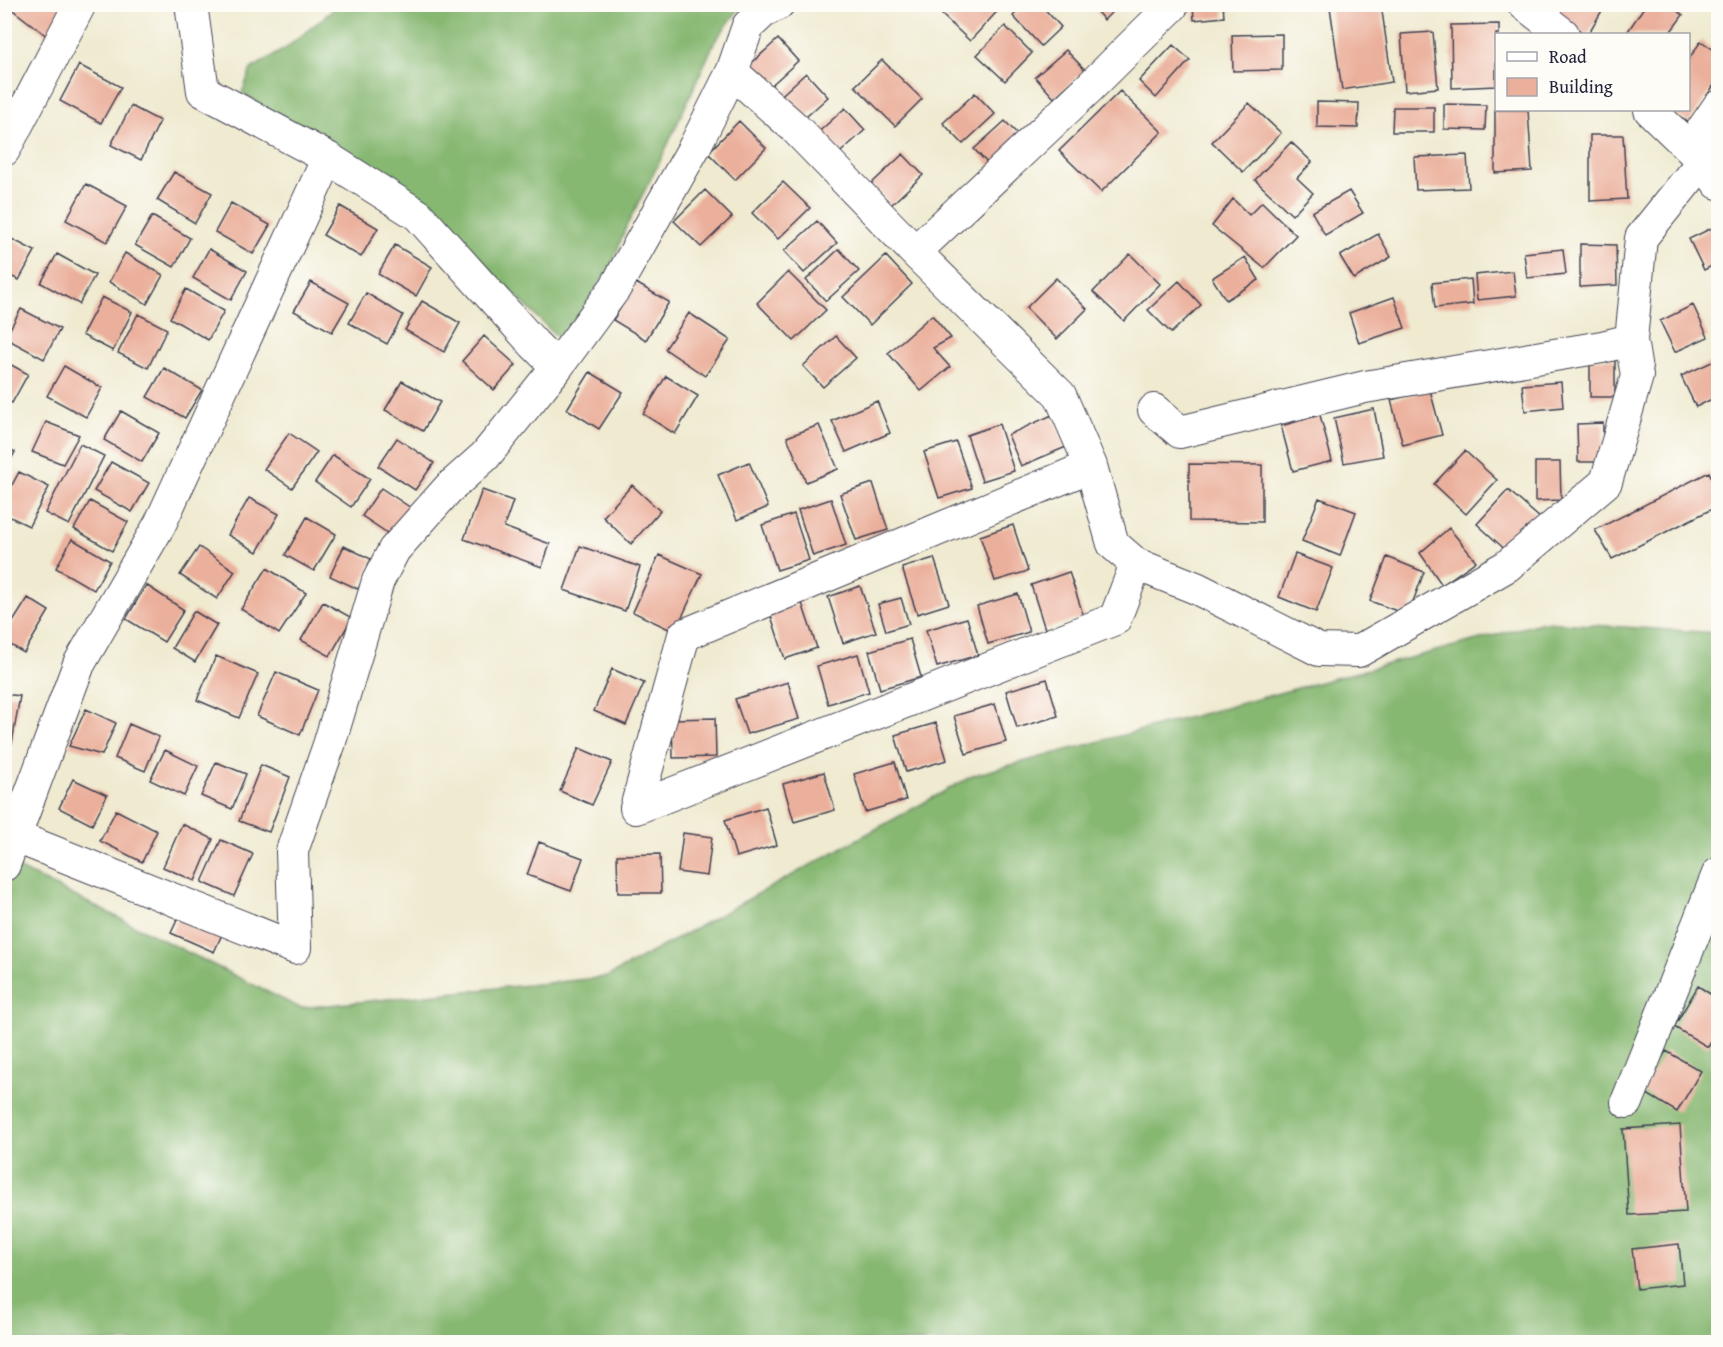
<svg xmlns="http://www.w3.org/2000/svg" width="1723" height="1347" viewBox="0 0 1723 1347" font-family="'Gentium Book Plus',serif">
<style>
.forest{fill:#87b872;stroke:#546d56;stroke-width:1.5}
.building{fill:#ebb09c}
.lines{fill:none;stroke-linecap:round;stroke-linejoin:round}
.street-casing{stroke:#414051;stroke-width:34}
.street{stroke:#fff;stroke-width:32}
</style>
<rect width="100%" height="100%" fill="#fdfcf7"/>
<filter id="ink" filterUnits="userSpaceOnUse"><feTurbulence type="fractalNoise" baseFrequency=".0167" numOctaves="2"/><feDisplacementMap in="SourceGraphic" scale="12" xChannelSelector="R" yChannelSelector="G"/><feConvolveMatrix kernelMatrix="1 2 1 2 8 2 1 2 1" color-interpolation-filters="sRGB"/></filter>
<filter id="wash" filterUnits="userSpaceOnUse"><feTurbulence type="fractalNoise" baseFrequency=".008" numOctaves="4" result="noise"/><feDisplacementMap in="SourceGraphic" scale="24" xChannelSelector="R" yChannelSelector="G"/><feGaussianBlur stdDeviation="1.35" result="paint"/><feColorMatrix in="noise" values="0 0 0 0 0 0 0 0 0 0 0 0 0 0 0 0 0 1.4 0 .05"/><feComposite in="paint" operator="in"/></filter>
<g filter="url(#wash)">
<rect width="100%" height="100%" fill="#efead0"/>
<!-- forest -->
<path class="forest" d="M339,5h403l-27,36 -52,114 -37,72 -13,35 -33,51 -21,26 -150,-150 -126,-68 -41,-28 9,-24 34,-20z
M1544,622l174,11v709h-1713l-1,-481 296,147 307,-31 367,-202z"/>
<g id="blocks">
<!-- building -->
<path class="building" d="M5,4h67l-24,33z
M952,4h52l-34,37 -28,-26z
M1025,4h15l21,23 -20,19 -28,-30z
M1090,4h30l-16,16z
M1193,4h30l1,13 -30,3z
M1345,4h36l11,78 -50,8 -12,-83z
M1551,4h55l-18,30h-3l-37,-26z
M1646,4h21l16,11 -14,19h-43z
M1499,24v10h-3v52l-44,2 -1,-63z
M1005,26l27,27 -27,28 -28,-26z
M1433,32l5,56 -33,3 -4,-57z
M1282,34v36l-49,1 -1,-36z
M778,39l20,22 -33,30 -20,-22z
M1701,41l17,12v26l-29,44 -20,-13h19v-50z
M1173,45l17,15 -34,38 -17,-17z
M1066,50l19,20 -31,28 -19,-21z
M882,60l40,39 -27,27 -40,-40z
M79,65l42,22 -20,36 -41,-22z
M806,73l22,24 -32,29 -22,-24z
M1120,91l42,41 -61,60 -42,-41z
M975,93l20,21 -32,30 -20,-21z
M1317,102l42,1 -1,25 -41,-1z
M1249,103l32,30 -38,39 -31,-30z
M1444,104l42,1 -1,25 -41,-1z
M131,106l29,15 -19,39 -30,-15z
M1393,107h41v25h-42z
M845,108l20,22 -33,30 -20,-22z
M1495,110h33l4,61 -37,2z
M739,121l27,27 -31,32 -27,-27z
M1005,121l19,20 -31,28 -19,-20z
M1590,135h33l4,64 -37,2z
M1291,142l21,20 -15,16 16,15 -21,22 -37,-35z
M903,154l20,21 -32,30 -20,-21z
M1467,155l2,33 -53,2 -2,-33z
M174,172l38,21 -17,30 -38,-23z
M783,182l27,26 -32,31 -26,-26z
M86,184l41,22 -20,36 -41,-22z
M705,190l27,27 -31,30 -27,-26z
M1349,191l14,22 -38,22 -13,-23z
M1233,199l16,16 13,-13 34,33 -32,33 -52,-42z
M231,203l39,22 -17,29 -38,-22z
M340,206l38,22 -17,29 -38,-22z
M152,216l38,22 -16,29 -39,-22z
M817,221l20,22 -33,30 -20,-22z
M1718,225v38l-14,7 -15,-31z
M1378,234l13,23 -37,22 -14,-23z
M4,235l31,16 -16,29 -15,-7z
M1580,244l36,1 1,40 -37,2z
M395,245l37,22 -16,29 -38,-22z
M209,249l38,22 -16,29 -38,-22z
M839,249l20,22 -33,30 -20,-21z
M1563,249l3,25 -39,4 -3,-25z
M125,253l38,22 -16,29 -38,-22z
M57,254l38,21 -16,29 -38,-21z
M1130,254l30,30 -36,37 -31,-29z
M886,256l26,28 -42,41 -27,-28z
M1245,257l14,23 -33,20 -14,-22z
M1513,271l3,25 -39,4 -2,-25z
M788,272l38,38 -32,31 -37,-38z
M1056,278l31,31 -30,30 -31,-31z
M1471,279l2,25 -38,4 -3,-25z
M1179,281l22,24 -30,28 -23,-23z
M311,282l38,21 -17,29 -38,-21z
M636,283l33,19 -23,38 -33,-20z
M186,289l38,22 -16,29 -38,-22z
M366,293l37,22 -16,29 -38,-21z
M102,297l30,15 -19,39 -31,-16z
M1394,297l11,31 -46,15 -10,-30z
M422,301l38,22 -16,29 -39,-22z
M1693,305l15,32 -33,15 -15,-31z
M21,309l39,20 -16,30 -39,-21z
M689,313l41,27 -25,36 -40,-27z
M138,314l29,15 -19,39 -30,-15z
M932,315l19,23 -18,10 17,19 -29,24 -33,-38z
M484,336l32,29 -22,25 -32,-29z
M836,336l20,22 -33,29 -20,-21z
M1590,359h25v38h-25z
M4,361l24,13 -16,29 -8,-4z
M1714,361l4,9v26l-22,11 -15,-31z
M64,366l38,22 -16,29 -39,-21z
M164,368l38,22 -17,28 -38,-21z
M590,372l33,20 -24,37 -32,-20z
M666,376l32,20 -23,38 -32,-20z
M402,381l38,21 -17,29 -38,-21z
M1561,382l2,25 -38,4 -3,-26z
M1430,390l12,45 -39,10 -12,-45z
M877,401l13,32 -44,19 -14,-31z
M1374,409l9,47 -39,7 -10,-45z
M121,411l38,22 -17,29 -38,-22z
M1052,415l14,32 -45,19 -13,-31z
M1320,415l12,46 -39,10 -12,-45z
M46,422l33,13 -16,29 -31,-12z
M1603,423v39h-25l-1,-38z
M999,424l15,47 -32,10 -15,-46z
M819,425l19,44 -32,13 -19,-45z
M289,433l28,19 -25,36 -28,-19z
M397,438l37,25 -19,27 -37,-24z
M956,442l16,46 -33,10 -15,-46z
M80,444l24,12 -35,69 -24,-12z
M4,446l11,6 -11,20z
M1465,451l32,29 -31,34 -32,-30z
M333,455l37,24 -19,28 -36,-25z
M111,462l38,21 -17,29 -38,-21z
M749,462l19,45 -31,13 -19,-45z
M1535,462h25l1,38 -26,1z
M1189,464l73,1v57l-73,-1z
M19,472l30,15 -20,39 -25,-12v-14z
M1709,472l9,20v14l-106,53 -17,-29z
M873,483l15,47 -32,10 -16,-46z
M632,485l28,26 -29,33 -28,-27z
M381,488l36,24 -19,28 -36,-24z
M482,490l31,11 -9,26 46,17 -8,23 -78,-28z
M1508,490l33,29 -32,34 -32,-29z
M249,498l30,16 -22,38 -29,-17z
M1319,498l37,14 -16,44 -38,-15z
M831,499l15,46 -33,11 -15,-46z
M90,501l38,21 -16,29 -38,-22z
M794,514l15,46 -32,10 -15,-45z
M307,517l29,17 -22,37 -29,-16z
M1013,525l15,46 -33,10 -15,-45z
M1449,528l27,33 -34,24 -22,-32z
M72,539l38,22 -16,29 -38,-22z
M344,546l29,14 -15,29 -28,-13z
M580,546l60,21 -15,44 -61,-21z
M199,547l36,24 -18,28 -37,-24z
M1295,554l38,14 -17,44 -37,-15z
M659,555l43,19 -27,58 -42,-20z
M1387,557l37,15 -16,43 -38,-14z
M934,558l15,46 -32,10 -15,-46z
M267,568l39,25 -27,41 -38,-25z
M1069,572l15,45 -39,12 -14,-44z
M146,585l38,25 -20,32 -38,-23z
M860,586l16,46 -33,11 -15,-46z
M1018,594l11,38 -41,12 -11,-38z
M28,598l21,13 -25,42 -20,-12v-5z
M901,598l8,26 -23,7 -8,-27z
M323,602l29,16 -22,38 -29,-16z
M802,603l15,45 -32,11 -15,-46z
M194,611l23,14 -22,37 -23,-14z
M967,618l11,37 -41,12 -11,-37z
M910,639l11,38 -41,12 -11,-38z
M858,654l11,38 -41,12 -11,-38z
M216,656l42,18 -19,44 -42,-18z
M612,669l32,14 -18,42 -32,-14z
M276,672l42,18 -18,45 -43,-19z
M1047,679l11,37 -41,12 -11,-37z
M788,682l11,37 -52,15 -12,-35z
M4,694l16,2 -8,47 -8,-2z
M995,704l11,38 -40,12 -12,-38z
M86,709l30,14 -14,32 -33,-9z
M715,718l1,39 -43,1 -1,-39z
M936,723l11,37 -41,12 -11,-37z
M129,724l30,13 -14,34 -30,-13z
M579,748l33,14 -20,43 -32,-14z
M165,750l33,16 -14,30 -34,-16z
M216,762l30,12 -14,35 -31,-13z
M895,762l11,38 -41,12 -11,-38z
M261,765l29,12 -21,55 -30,-11z
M824,772l11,38 -41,12 -11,-38z
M73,779l34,16 -15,30 -33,-17z
M766,807l11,38 -41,12 -11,-37z
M116,810l41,21 -15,31 -42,-21z
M182,824l31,15 -18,42 -32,-14z
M683,833l29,4 -5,39 -29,-4z
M221,840l32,14 -19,42 -32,-14z
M539,842l44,16 -12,33 -44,-16z
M660,854l1,39h-43l-1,-38z
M186,901l42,20 -14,31 -43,-19z
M1698,986l20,13v31l-10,17 -34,-20z
M1666,1051l35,20 -24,41 -35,-21z
M1680,1125l6,87 -57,3 -6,-86z
M1679,1244l4,40 -46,5 -5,-40z"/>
</g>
</g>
<g filter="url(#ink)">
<use href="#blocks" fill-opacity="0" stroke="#414051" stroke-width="1.5"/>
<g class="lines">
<defs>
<path id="street" d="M191,4l12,87 125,67 90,57 116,129 23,23
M1524,4l39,30
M732,72l62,55 121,125 145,143 31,71 22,78 23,20 60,24 123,62 40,1 148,-85 99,-84 31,-106 -6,-36 10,-102 62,-77
M1650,110l53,51 15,22
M1690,148l28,-41
M4,150l76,-146
M915,252l173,-163 84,-83 -2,-2
M1154,410l26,22 185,-45 237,-40 29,-7
M1091,466l-407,169 -48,173 479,-189 21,-55
M16,837l279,111 -3,-97 37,-106 49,-164 16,-31 54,-61 37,-33 72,-89 58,-79 80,-142 37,-74 16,-46 16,-15 14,-7
M4,865l75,-201 81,-140 168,-366
M1627,1102l91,-228"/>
</defs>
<!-- street casing -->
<use href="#street" class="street-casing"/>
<!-- street -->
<use href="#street" class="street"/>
</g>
</g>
<!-- margin -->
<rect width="1723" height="1347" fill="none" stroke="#fdfcf7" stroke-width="24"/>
<!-- legend -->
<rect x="1495" y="33" width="195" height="78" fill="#fdfcf7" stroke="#a5a5ac" stroke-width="1.5"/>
<rect x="1507" y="52" width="30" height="9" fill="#ffffff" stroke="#a5a5ac" stroke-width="1.5"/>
<text x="1549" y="63" font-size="18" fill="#22223b">Road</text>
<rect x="1507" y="78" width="30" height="18" fill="#ebb09c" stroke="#a5a5ac" stroke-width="1.5"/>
<text x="1549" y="93" font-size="18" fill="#22223b">Building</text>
</svg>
